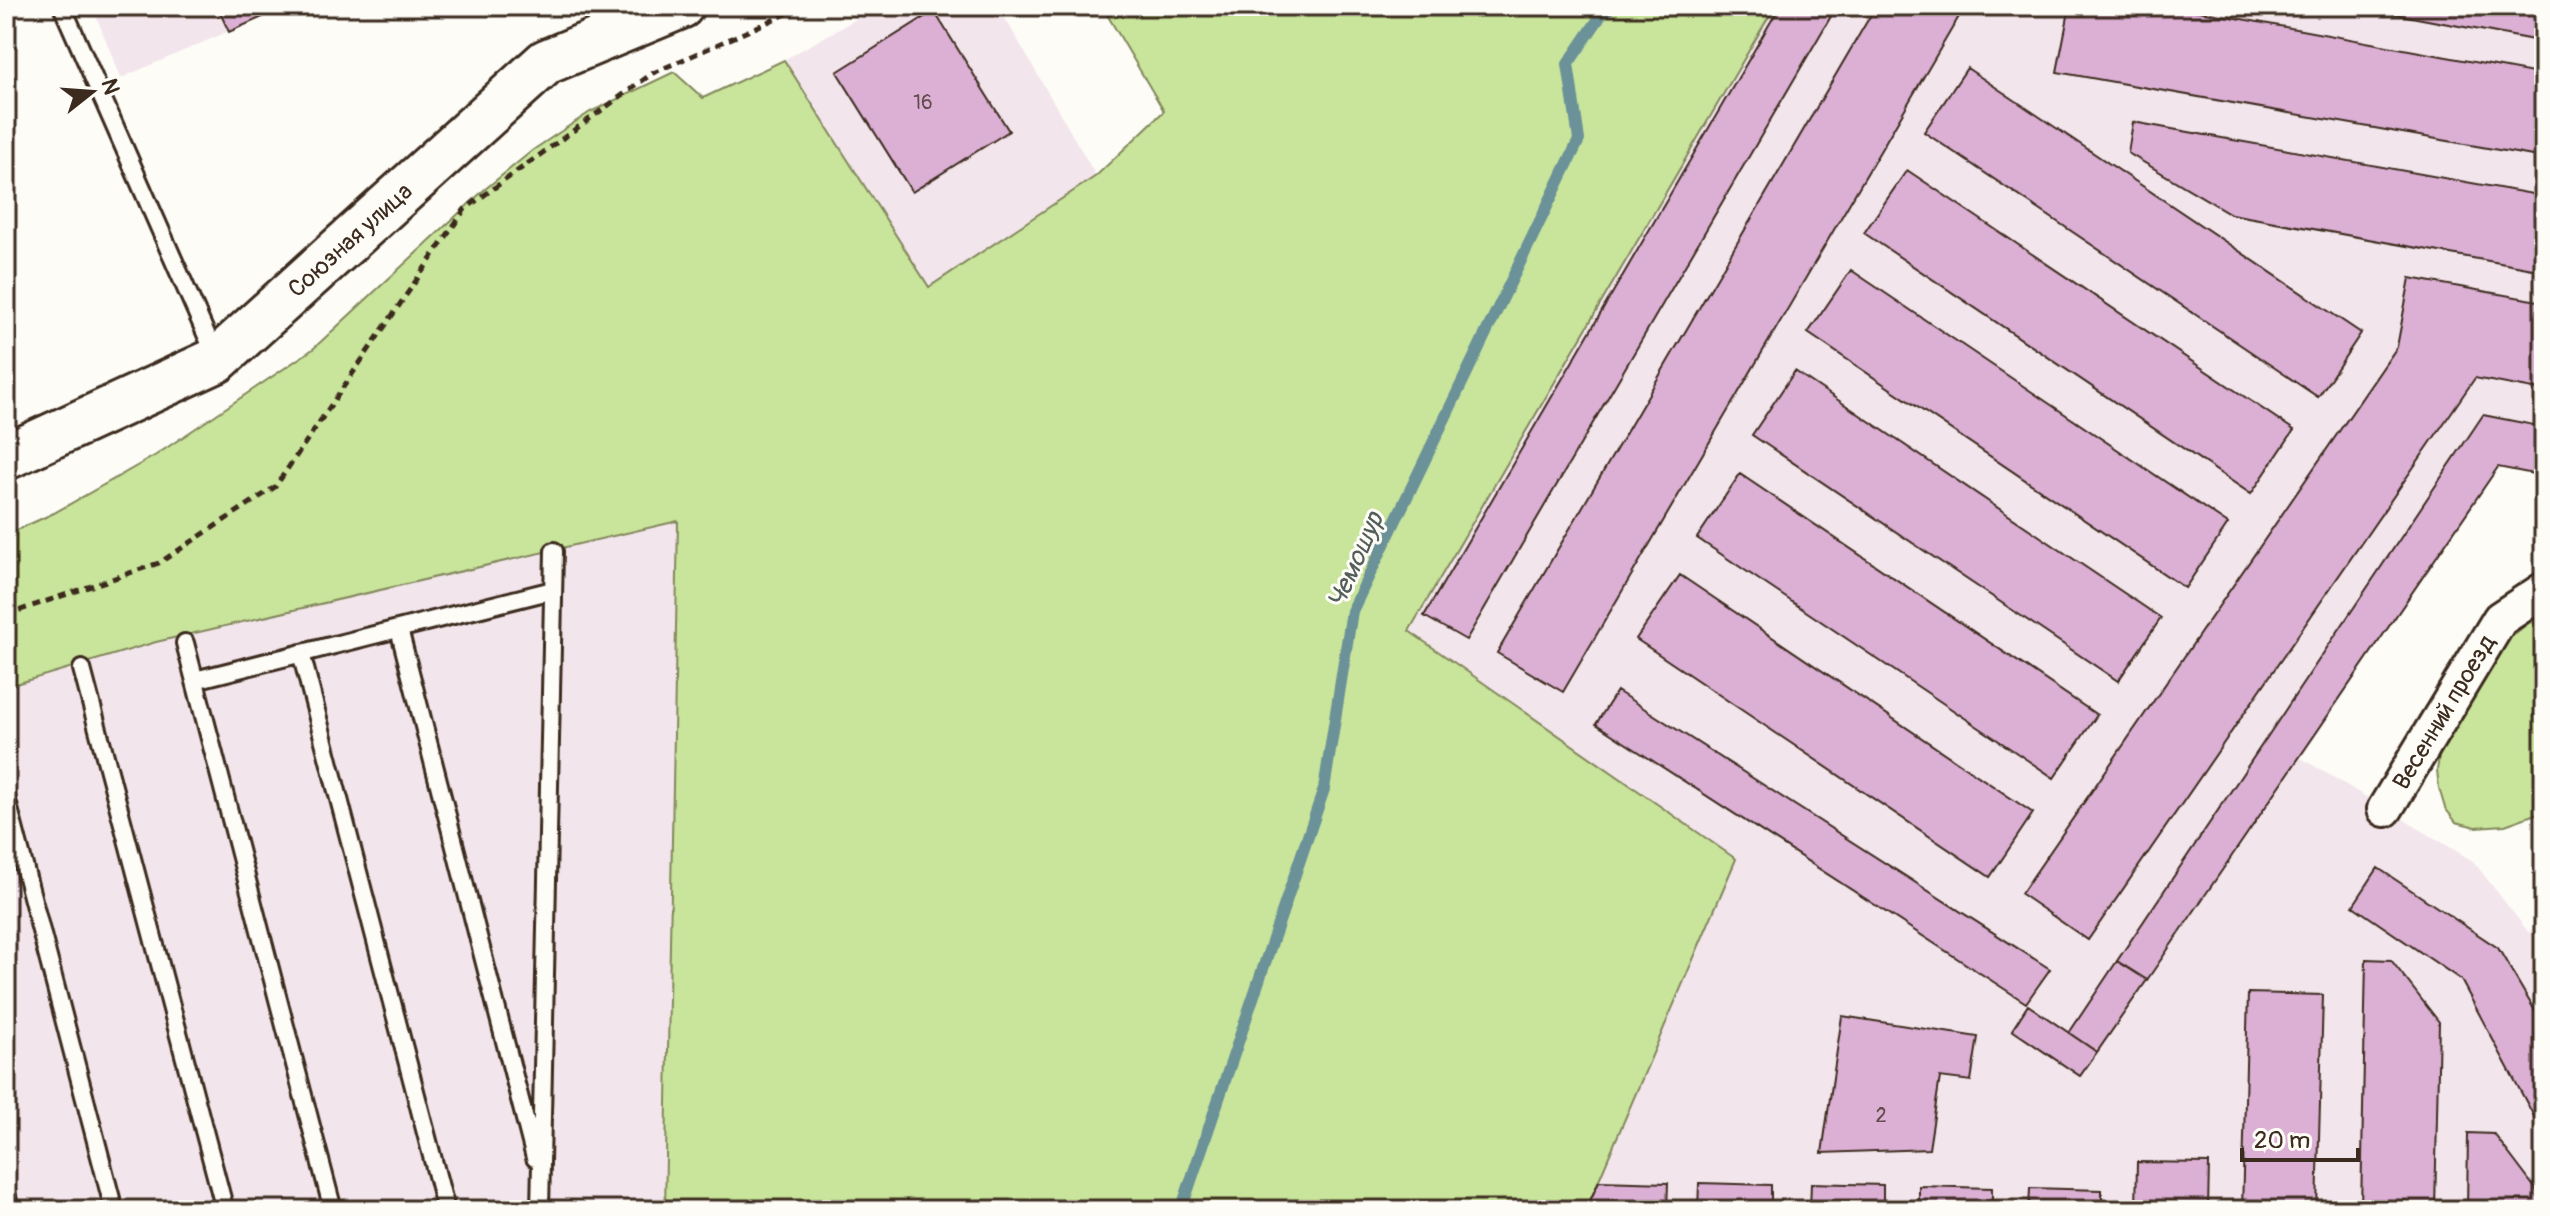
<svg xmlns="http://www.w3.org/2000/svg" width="2550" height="1216" viewBox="0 0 2550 1216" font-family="Pangolin,sans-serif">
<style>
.built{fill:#f3e5ec}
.green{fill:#c9e49b;stroke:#82875c;stroke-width:2}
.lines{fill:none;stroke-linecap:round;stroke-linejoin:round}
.stream{stroke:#6a9298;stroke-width:12}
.building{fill:#dcb0d4;stroke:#3b2a1e;stroke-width:2}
.lane-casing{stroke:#3b2a1e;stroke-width:22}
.street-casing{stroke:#3b2a1e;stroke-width:40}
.secondary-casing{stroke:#3b2a1e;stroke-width:50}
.path{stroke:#3b2a1e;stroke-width:5;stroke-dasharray:8 6;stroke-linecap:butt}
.lane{stroke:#fdfcf7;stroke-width:16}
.street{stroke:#fdfcf7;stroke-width:34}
.secondary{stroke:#fdfcf7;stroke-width:44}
.labels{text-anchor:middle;stroke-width:6;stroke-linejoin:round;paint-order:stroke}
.number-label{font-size:20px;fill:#634c4c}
.street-label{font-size:24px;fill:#3b2a1e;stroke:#fdfcf7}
.water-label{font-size:26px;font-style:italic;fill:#535e5b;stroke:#fdfcf7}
</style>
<rect width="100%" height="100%" fill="#fdfcf7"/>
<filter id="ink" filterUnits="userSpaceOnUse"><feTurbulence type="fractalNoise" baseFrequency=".0125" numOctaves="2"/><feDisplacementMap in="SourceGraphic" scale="16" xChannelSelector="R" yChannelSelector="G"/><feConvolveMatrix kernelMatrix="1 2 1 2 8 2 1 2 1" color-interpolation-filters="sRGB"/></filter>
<g filter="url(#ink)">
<!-- built -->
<path class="built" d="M92,6h195l-166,72z
M879,6h119l98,170 -167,111 -145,-227z
M1775,6h769v470l-46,-8 -197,290 172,103 56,72 15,-22v299h-958l150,-351 -327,-227z
M678,521l-13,689h-659v-523l150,-45z"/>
<!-- green -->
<path class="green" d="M1102,6h673l-366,625 327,228 -150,351h-921l13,-689 -522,121 -150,45v-152l48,-22 102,-58 157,-106 171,-159 49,-40 57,-38 84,-40 29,26 81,-38 145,227 167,-111 68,-65z
M2544,610v201l-39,14 -29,2 -20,-5 -11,-14 -6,-20 -2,-18 4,-25 53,-94z"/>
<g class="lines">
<!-- stream -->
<path class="stream" d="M1181,1210l143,-421 28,-178 227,-471 -11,-76 34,-50 10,-8"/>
</g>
<!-- building -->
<path class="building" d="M217,6h70l-58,26z
M1780,6h57l-371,634 -42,-24z
M1876,6l88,2 -401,684 -66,-39z
M2070,6h102l372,69v83l-487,-86z
M2353,6h191v36z
M934,11l75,120 -97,61 -75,-120z
M1967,68l394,265 -43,64 -394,-265z
M2133,122l411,74v75l-313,-57 -103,-61z
M1907,170l387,260 -43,64 -387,-261z
M1851,270l377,254 -43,64 -377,-255z
M2410,278l134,24v89l-69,-13 -387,562 -67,-46 376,-547z
M1795,371l366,247 -43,63 -366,-246z
M2483,415l61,12v49l-46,-9 -351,513 -30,-19z
M1740,474l357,241 -43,63 -357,-240z
M1680,575l353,238 -43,64 -354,-238z
M1617,691l433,278 -24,34 -430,-279z
M2378,868l120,80 46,78v109l-83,-155 -108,-74z
M2366,959l25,1 48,62 -4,188h-74z
M2117,961l30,19 -50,72 -28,-19z
M2248,993l75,2 -6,215h-75z
M2028,1005l69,47 -17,24 -68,-46z
M1842,1016l136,21 -7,44 -31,-4 -11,72 -107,4z
M2468,1133l26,1 47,62v14h-74z
M2137,1162l72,1 -1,47h-72z
M1599,1181l69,2 -1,27h-81z
M1699,1183l72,2v25h-73z
M1811,1183l72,2v25h-73z
M1919,1186l73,2v22h-73z
M2030,1188l72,2v20h-73z"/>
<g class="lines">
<defs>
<path id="lane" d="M62,6l155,353
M399,629l136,529
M185,643l148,567
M301,653l145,557
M82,669l143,541
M195,680l358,-90
M6,797l108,413
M6,1193l4,17
M540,1210l14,-659"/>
<path id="street" d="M2385,809l115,-190 44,-29"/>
<path id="secondary" d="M6,457l211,-97 329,-298 135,-56"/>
</defs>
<!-- lane casing -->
<use href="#lane" class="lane-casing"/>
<!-- street casing -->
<use href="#street" class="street-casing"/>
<!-- secondary casing -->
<use href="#secondary" class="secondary-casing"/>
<!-- path -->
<path class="path" d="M6,615l153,-52 116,-76 190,-278 188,-136 151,-67"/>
<!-- lane -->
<use href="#lane" class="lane"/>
<!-- street -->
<use href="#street" class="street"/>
<!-- secondary -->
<use href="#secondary" class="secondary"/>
</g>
</g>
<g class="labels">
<!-- number labels -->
<g class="number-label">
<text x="923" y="109">16</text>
<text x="1881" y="1122">2</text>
</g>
<!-- street labels -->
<g class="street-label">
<text transform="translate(350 240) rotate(-42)" y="8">Союзная улица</text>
<text transform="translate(2444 712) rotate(-59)" y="8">Весенний проезд</text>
</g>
<!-- water labels -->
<g class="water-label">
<text transform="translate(1355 560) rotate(-66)" y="9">Чемошур</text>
</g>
</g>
<!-- margin -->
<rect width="2550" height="1216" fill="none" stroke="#fdfcf7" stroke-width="32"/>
<rect x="16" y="16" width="2518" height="1184" fill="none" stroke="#3b2a1e" stroke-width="3" filter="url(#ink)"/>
<!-- north arrow -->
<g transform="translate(92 92) rotate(73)" stroke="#fdfcf7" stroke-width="6" paint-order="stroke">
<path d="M0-6L14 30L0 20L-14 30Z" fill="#3b2a1e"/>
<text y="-12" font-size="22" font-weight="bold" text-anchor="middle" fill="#3b2a1e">N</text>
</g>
<!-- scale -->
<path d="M2242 1148v12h116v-12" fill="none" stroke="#3b2a1e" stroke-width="4"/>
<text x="2254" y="1148" font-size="24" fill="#3b2a1e" stroke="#fdfcf7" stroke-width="6" paint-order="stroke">20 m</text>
</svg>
